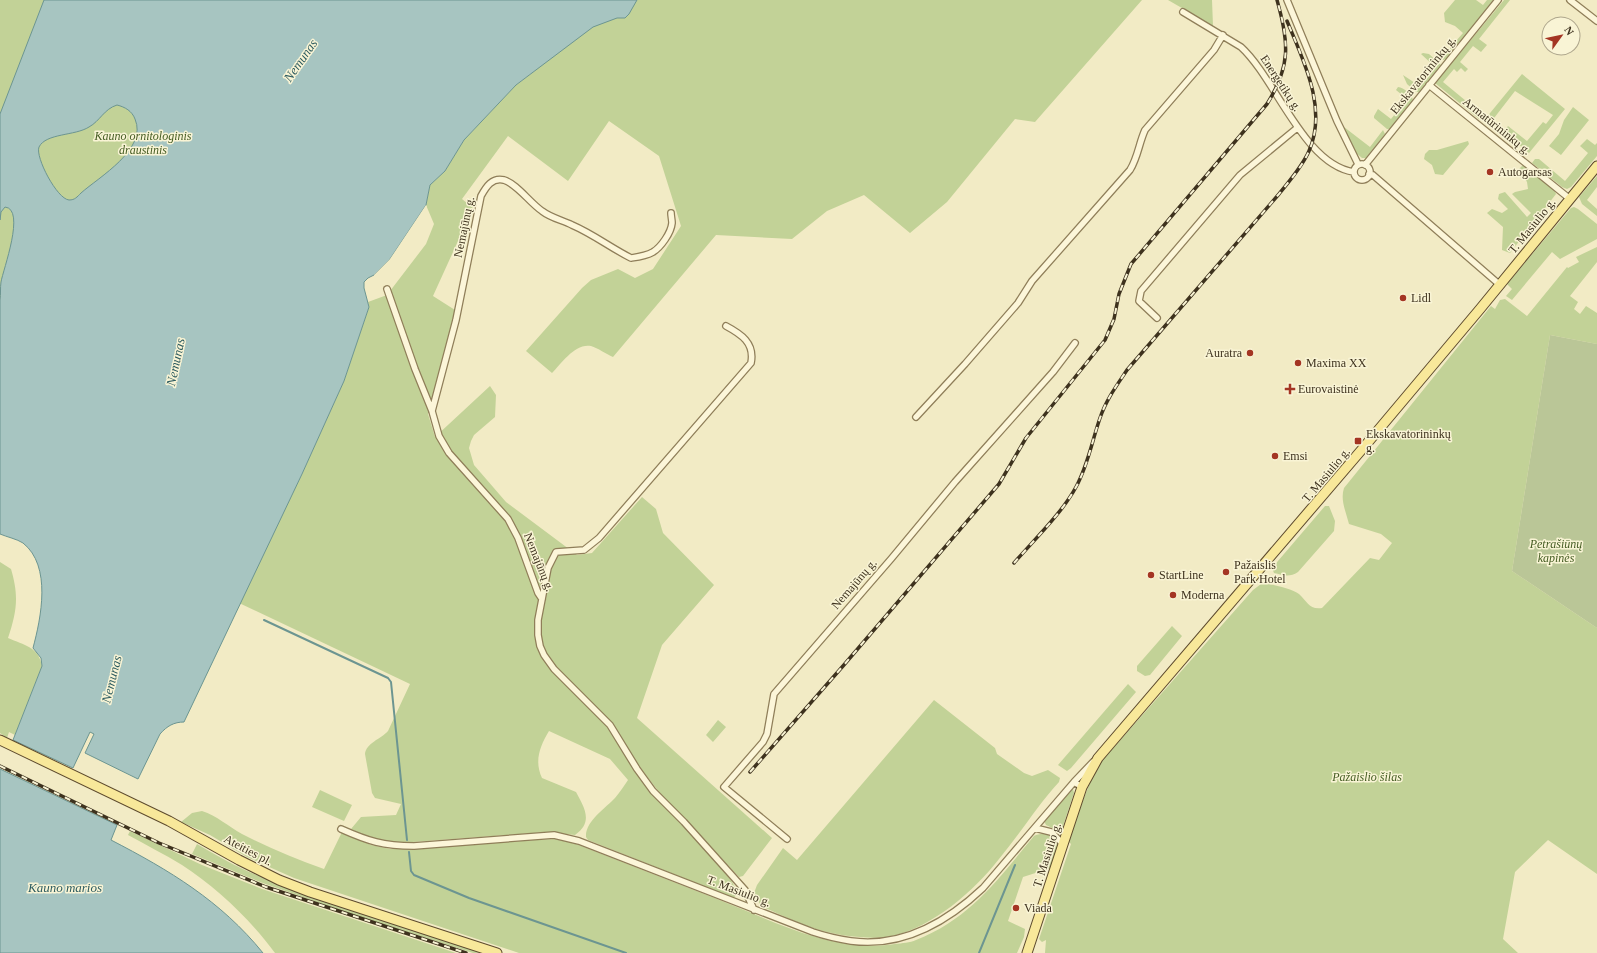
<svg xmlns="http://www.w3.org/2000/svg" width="1597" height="953" viewBox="0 0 1597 953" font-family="'Times New Roman',serif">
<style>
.green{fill:#c2d297}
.cemetery{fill:#bac697}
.water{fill:#a7c5c1;stroke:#6c9591;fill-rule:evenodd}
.pier{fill:#f2ebc5}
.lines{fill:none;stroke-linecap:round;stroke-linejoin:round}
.stream{stroke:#6c9591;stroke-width:2}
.minor-casing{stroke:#8f7e59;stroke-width:8}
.primary-casing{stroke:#5d4a2d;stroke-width:11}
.minor{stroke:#fcf6d9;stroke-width:5.5}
.primary{stroke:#f8e89a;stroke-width:9}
.rail-casing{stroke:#3e321e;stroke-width:3.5}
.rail{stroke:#f9f4d5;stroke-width:2;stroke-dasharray:6;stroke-linecap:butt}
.poi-dot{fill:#a43523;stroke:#f9f4d5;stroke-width:1.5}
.labels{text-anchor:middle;stroke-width:3;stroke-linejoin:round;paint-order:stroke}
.street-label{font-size:12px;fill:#3e321e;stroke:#f9f4d5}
.park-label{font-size:12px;font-style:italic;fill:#455c23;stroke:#f9f4d5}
.poi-label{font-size:12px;fill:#3e321e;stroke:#f9f4d5;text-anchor:start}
.water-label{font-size:13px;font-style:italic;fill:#2c5b5f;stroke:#f9f4d5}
</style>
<rect width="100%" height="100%" fill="#f2ebc5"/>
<!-- green -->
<path class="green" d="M0,0h1142l-107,122 -20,-3 -68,83 -37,31 -46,-38 -37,16 -35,28 -76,-4 -103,122c-7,-3 -15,-9 -22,-11 -16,-3 -29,17 -39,27l-26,-22 56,-63 9,-8 27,-11 17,9 18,-9 28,-43 -22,-70 -50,-35 -41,60 -60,-45 -46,63 11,9 -40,88 22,14 -27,104 7,23 55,-51 6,9 -1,22 -21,18 -3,6 -2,7 5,17 32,37 71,53 15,-2 50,-56 14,12 7,24 51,52 -52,60 -25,73 135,120 -29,38 -4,1 -80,-85 -17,-22 -5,4c5,6 10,13 15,19 13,14 86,86 85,100l-3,5 -146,-58 -2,-3c-1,-16 20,-29 29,-39 5,-6 9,-12 13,-18l-18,-21 -61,-28c-9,15 -15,30 -7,47l34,14c8,15 18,30 -1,43l-28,-3 -148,11c-18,-1 -33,-6 -48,-14l10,-12 35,-2 5,-11 -26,-6 -3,-5 -7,-39c1,-11 16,-15 23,-23l22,-47 -171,-81 63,-129 42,-93 25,-74 -1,-5 19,-7 39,-51 8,-20 -8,-19 4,-20 15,-14 19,-31 52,-55 20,-15 -536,333z
M1168,0h44l1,26z
M1455,0h21l7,5 4,-5h7l-46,58 -5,2 -2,-2 22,-25 -8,-7 -10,-4 -1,-9z
M1504,0h6l-31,39 8,6 -6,7 -8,-6 -13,16 8,7 -3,3 -4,-4 -4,4 -3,-3 -11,13 40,33 -4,4 -44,-36z
M1423,53l6,1 12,11 -22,27h-3l-9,-8 -4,-9 15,10 16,-19 -13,-12z
M1522,74l43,35 -36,44 -26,-21 5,-6 19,15 16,-19 3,2 7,-9 -38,-24 -24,31 -5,-4z
M1398,87c6,1 14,7 15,13l-23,29h-3l-13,-11v-2l4,-7 13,10 16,-20 -11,-9z
M1573,107l16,13 -28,35 -12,-9 10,-12 5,-14z
M1344,127l26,20 13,-17 2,4 -19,24h-4l-7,-6z
M1587,139l8,6 2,-2v13l-26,31 -4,2 -5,-2 -30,-24 3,-4h4l26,22 23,-28 -8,-7z
M1468,141l1,3 -26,31 -8,-1 -3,-9 -8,-6 1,-5 4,-4h8z
M1523,165l31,24 2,5 -46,59 -8,-3 1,-23 -16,-14 5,-4 10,4 6,-4 -10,-10 1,-5 6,-2 22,25 4,-4 -19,-19 3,-2 13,-3 -1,-7 -8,-13z
M1597,176v11l-10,13 10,9v7l-15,-12 -3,-7z
M1574,207l4,2 19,15v15l-37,20 -8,-7 -40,48 -6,-4 6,-7 -5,-5 64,-76z
M1597,247v15l-27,34 8,6 -4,7 6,5 6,-8 11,7v31l-47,-9 -38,236 85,57v246l-49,-34 -33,32 -12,67 15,14h-473l1,-13 -4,2 -3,-3 32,-95 -2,-2c9,-28 17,-54 31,-79l153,-173 8,-6 5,-1c8,2 27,6 33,11 8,7 10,16 23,14l48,-50 9,2 13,-17 -11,-9 -32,-10c-3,-12 -9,-24 -5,-36l147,-182 4,3 5,-9 5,-1 22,17 40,-49 1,1 11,-6 -3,-5z
M1325,506h4l6,15 -1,10 -36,41c-9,6 -15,3 -24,1l-2,-5z
M0,562l11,7c8,27 6,42 -3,69 16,7 31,9 34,28l-27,69 -6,-3 -2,6 -7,-5z
M1172,626l10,10 -32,39 -5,1 -8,-5v-5z
M1128,684l8,8 -65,76 -4,3 -9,-6z
M934,700l61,48 2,6 27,19 8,3 16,-6 12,8 -1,4c-22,24 -39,52 -60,77 -25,32 -66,68 -107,77 -19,4 -50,0 -69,-5 -21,-6 -42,-16 -62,-25l-7,-13 3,-8 26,-37 14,12z
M718,720l8,7 -13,15 -7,-7z
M1073,789l1,4 -13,39 -15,-7 -2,-4 27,-31z
M320,790l32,15 -8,16 -32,-14z
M202,811c15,5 26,15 40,23 27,14 54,25 82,35l18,-37 29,13 19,4 53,-2 91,-7 22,-1 20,5c47,18 94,37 141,55 57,22 115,54 178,45 7,-1 15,-1 21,-4 55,-22 82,-61 118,-104 11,-5 24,0 23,13 -1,7 -4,13 -6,19l-28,9 -15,44 17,8 -1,8 -7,16h-498l-225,-75 -47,-21 -37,-22 -29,-13 11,-9z
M130,831l72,34 60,24 194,64h-181c-25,-34 -58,-65 -93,-88 -18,-11 -36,-20 -54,-30z
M197,844c16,9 32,19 48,26 77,34 159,57 238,83h-10l-119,-38 -94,-33 -68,-28z"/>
<!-- cemetery -->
<path class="cemetery" d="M1550,335l47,9v284l-85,-57z"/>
<!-- water -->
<path class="water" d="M44,0h593l-8,14 -4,4h-8l-24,9 -77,58 -52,55 -19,31 -15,14 -4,20 -36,54 -16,16 -6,3 -4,4v6l5,19 -25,74 -42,93 -118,248c-10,0 -17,4 -24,12l-22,45 -53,-26 9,-19 -4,-2 -17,36 -60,-28 29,-74 -1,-8 -8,-10c8,-30 19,-82 -10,-105 -6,-4 -16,-6 -23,-9v-234c1,-6 0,-12 1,-18 2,-12 25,-73 4,-75l-4,5 -1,8v-106zM117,105c8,2 15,6 18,14 13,30 -36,58 -54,74 -4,4 -6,7 -12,7 -12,-1 -34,-43 -30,-53 7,-14 36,-11 50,-20 11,-6 15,-18 28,-22z
M0,769l117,56 -6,15c58,30 110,61 152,113h-263z"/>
<!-- pier -->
<path class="pier" d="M426,205l1,2 -36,53 -16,17 -1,-2 16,-16z"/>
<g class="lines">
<!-- stream -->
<path class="stream" d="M264,620l124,58 3,4 16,158
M409,852l2,19 3,4 55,23 157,55
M979,953l36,-88"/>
<defs>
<path id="minor" d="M1287,0l50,121 21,43
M1570,0l27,21
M1183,12l58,35c35,32 63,118 113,125
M1429,85l141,114
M1354 172a8 8 0 1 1 16 0a8 8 0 1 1-16 0Z
M1365,165l133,-165
M1369,174l4,1 127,110
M387,289l28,80 17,42 7,25 10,17 59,66 10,19 20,55 4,6
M1157,318l-18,-17 2,-10 99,-116 57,-47
M726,326c15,8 29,17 25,37l-152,175 -15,12 -28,2 -8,16 -10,52v15l2,11 4,9 10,14 56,56 27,44 16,22 31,31 61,68 9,20
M432,411l24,-91 25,-124c5,-9 11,-19 23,-16 13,4 26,23 38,31 9,7 20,9 30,14 21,9 39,23 59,33 7,-1 15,-2 22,-6 8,-5 18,-19 19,-29 0,-3 -1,-7 -1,-10
M916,417l49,-53 53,-61 14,-22 98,-111c8,-13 9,-27 15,-40l69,-80 9,-15
M1074,782l19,-20
M1035,828l16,4 12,12
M341,829c27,12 42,17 73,17l127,-10 13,-1 25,6 234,91c12,4 25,7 38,9 52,7 96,-19 132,-53l91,-106 8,5
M787,839l-63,-52 39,-45 4,-8 7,-40 117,-135 64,-77 98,-110 22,-29"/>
<path id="primary" d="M0,740l169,81 70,39 40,20 31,12 187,61
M1027,953l55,-166 16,-29 266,-311 116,-138 117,-143"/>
</defs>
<!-- minor casing -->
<use href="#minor" class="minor-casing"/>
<!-- primary casing -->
<use href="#primary" class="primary-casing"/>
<!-- minor -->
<use href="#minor" class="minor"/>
<!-- primary -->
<use href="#primary" class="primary"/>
<defs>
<path id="rail" d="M1014,563c20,-23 48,-50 62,-76 12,-22 16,-46 24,-69 6,-18 17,-33 27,-48l152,-176c11,-14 23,-27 30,-43 19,-43 -6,-91 -22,-130
M0,766l159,77 107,44 200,66
M750,772l93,-106 156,-182 27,-46 79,-98 9,-21 5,-25 12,-30 136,-160c24,-38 22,-62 10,-104"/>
</defs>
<!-- rail casing -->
<use href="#rail" class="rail-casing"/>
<!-- rail -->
<use href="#rail" class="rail"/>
</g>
<!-- markers -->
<g class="poi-dot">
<circle cx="1490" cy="172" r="4"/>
<circle cx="1403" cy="298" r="4"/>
<circle cx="1250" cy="353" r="4"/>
<circle cx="1298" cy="363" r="4"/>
<path d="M1288 383h4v4h4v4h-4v4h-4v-4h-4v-4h4z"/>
<rect x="1354" y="437" width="8" height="8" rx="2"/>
<circle cx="1275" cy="456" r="4"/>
<circle cx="1226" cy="572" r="4"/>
<circle cx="1151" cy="575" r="4"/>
<circle cx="1173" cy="595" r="4"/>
<circle cx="1016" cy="908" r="4"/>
</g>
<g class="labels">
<!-- street labels -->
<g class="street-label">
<text transform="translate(1423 75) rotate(-51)" y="4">Ekskavatorininkų g.</text>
<text transform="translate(1281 83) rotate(57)" y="4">Energetikų g.</text>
<text transform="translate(1497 126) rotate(39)" y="4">Armatūrininkų g.</text>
<text transform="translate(1532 226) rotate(-51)" y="4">T. Masiulio g.</text>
<text transform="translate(464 227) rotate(-78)" y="4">Nemajūnų g.</text>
<text transform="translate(1326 475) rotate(-50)" y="4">T. Masiulio g.</text>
<text transform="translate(539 562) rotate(68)" y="4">Nemajūnų g.</text>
<text transform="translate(854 584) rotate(-49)" y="4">Nemajūnų g.</text>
<text transform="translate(248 850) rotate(28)" y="4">Ateities pl.</text>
<text transform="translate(1047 855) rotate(-72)" y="4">T. Masiulio g.</text>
<text transform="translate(739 891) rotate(21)" y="4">T. Masiulio g.</text>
</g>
<!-- park labels -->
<g class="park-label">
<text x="143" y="140">Kauno ornitologinis<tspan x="143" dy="14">draustinis</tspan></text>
<text x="1556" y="548">Petrašiūnų<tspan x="1556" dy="14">kapinės</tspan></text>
<text x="1367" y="781">Pažaislio šilas</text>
</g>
<!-- poi labels -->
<g class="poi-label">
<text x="1498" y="176">Autogarsas</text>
<text x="1411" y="302">Lidl</text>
<text x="1242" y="357" text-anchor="end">Auratra</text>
<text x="1306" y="367">Maxima XX</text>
<text x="1298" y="393">Eurovaistinė</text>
<text x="1366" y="438">Ekskavatorininkų<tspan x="1366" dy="14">g.</tspan></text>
<text x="1283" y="460">Emsi</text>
<text x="1234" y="569">Pažaislis<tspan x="1234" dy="14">Park Hotel</tspan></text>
<text x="1159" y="579">StartLine</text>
<text x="1181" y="599">Moderna</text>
<text x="1024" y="912">Viada</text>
</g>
<!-- water labels -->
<g class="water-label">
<text transform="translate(300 60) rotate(-55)" y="5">Nemunas</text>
<text transform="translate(175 362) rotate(-78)" y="5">Nemunas</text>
<text transform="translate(111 679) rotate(-76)" y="5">Nemunas</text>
<text x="65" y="892">Kauno marios</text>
</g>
</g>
<!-- north arrow -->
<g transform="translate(1561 36) rotate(57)"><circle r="19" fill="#f9f4d5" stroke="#aea68c"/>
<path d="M0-3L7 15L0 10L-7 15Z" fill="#a43523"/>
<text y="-6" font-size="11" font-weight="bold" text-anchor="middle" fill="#3e321e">N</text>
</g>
</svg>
